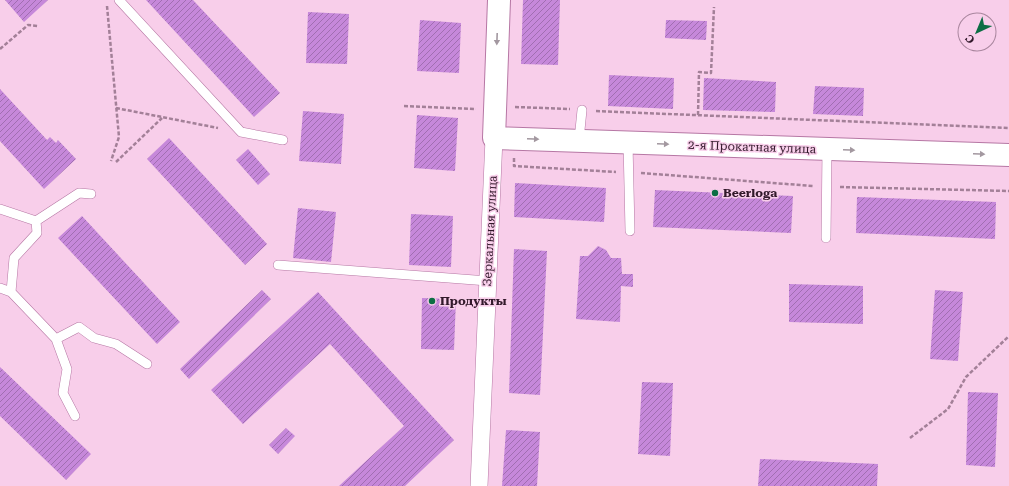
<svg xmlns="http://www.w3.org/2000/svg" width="1009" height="486" viewBox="0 0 1009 486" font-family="'Roboto Serif',serif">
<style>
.building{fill:url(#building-hatch)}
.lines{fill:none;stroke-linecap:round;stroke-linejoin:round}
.lane-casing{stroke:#b677a4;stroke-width:10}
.street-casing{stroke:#b677a4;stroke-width:18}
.secondary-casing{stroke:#b677a4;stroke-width:24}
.path{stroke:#a38098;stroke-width:2.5;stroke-dasharray:4 2;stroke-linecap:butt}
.lane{stroke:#fff;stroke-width:9}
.street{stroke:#fff;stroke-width:17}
.secondary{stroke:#fff;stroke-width:22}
.oneway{fill:#a398a0}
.poi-dot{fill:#0c6e44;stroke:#f8ceea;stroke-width:1.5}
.labels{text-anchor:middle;stroke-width:3;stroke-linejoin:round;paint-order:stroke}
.street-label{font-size:12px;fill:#32192b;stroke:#f8ceea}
.poi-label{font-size:12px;font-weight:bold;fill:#32192b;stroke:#f8ceea;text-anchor:start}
</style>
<defs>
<pattern id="building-hatch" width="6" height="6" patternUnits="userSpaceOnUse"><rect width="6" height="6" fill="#c688da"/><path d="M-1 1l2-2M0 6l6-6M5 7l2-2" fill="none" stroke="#a16eb1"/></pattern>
</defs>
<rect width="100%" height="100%" fill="#f8ceea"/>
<!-- building -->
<path class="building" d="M5,0h43l-24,22z
M146,0h47l87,93 -26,24z
M523,0h37l-2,65 -37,-1z
M308,12l41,2 -2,50 -41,-1z
M420,20l41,3 -2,50 -42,-2z
M666,20l41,1 -1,19 -41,-2z
M609,75l65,3 -1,31 -65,-3z
M704,78l72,4 -1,30 -72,-2z
M815,86l49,2 -1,28 -50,-2z
M0,89l47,51 3,-3 6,6 2,-3 18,19 -32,30 -44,-48z
M303,111l41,3 -3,50 -42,-3z
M417,115l41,3 -3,53 -41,-3z
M169,138l98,106 -22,21 -98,-106z
M248,149l22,25 -12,11 -22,-25z
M515,183l91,5 -2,34 -90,-5z
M655,190l138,6 -2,37 -138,-6z
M857,197l139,5 -1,37 -139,-6z
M298,208l38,4 -5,50 -38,-4z
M411,214l42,2 -2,51 -42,-2z
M82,216l98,106 -23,22 -99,-106z
M598,246l8,4 5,8h10l1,16h11v13l-12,-1 -1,36 -44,-3 4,-63h8z
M514,249l33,2 -7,144 -31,-2z
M789,284l74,2v38l-74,-2z
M262,290l9,9 -82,80 -9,-10z
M935,290l28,2 -5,69 -28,-2z
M318,292l136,148 -49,46h-66l65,-60 -74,-82 -87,80 -32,-34z
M422,298l34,1 -2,51 -33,-1z
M0,367l91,87 -25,26 -66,-64z
M642,382l31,1 -3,73 -32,-2z
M968,392l30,1 -3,74 -29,-2z
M286,428l9,8 -17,18 -9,-9z
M506,430l34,2 -3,54h-35z
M760,459l118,5 -1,22h-119z"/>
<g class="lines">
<defs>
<path id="lane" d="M119,0l122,132 42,8
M579,140l3,-30
M628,143l2,88
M0,209l36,12 43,-28 12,1
M826,238l1,-89
M278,265l210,16
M0,288l11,4 45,47 11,30 -4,24 12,23
M11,292l3,-34 23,-25 -1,-12
M56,339l23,-12 15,11 22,6 31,20"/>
<path id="street" d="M479,486l15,-348"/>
<path id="secondary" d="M499,0l-5,138 515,17"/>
</defs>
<!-- lane casing -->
<use href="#lane" class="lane-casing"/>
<!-- street casing -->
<use href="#street" class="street-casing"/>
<!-- secondary casing -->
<use href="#secondary" class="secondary-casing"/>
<!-- path -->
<path class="path" d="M107,6l12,131 -8,24
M0,49l28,-24 10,1
M404,106l72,3
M515,107l55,2
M116,108l102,20
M596,111l413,17
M698,115l1,-43 12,1 3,-66
M514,158v8l102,6
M116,162l46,-44
M641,173l172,13
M840,187l169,4
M910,438l38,-29 18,-32 43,-41"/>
<!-- lane -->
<use href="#lane" class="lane"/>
<!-- street -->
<use href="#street" class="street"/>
<!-- secondary -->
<use href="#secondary" class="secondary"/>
</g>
<!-- one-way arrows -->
<defs><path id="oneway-solid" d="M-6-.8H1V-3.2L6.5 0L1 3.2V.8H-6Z"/></defs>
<g class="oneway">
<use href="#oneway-solid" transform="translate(497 39) rotate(92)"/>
<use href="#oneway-solid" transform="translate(533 139) rotate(2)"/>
<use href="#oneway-solid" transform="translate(663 144) rotate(2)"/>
<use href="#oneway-solid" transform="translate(849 150) rotate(2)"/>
<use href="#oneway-solid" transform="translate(979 154) rotate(2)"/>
</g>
<!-- markers -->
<g class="poi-dot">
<circle cx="715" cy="193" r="4"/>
<circle cx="432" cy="301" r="4"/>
</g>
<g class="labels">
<!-- street labels -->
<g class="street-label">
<text transform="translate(752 147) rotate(2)" y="4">2-я Прокатная улица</text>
<text transform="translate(490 231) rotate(-87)" y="4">Зеркальная улица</text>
</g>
<!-- poi labels -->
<g class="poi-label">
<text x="723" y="197">Beerloga</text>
<text x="440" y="305">Продукты</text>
</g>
</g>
<!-- north arrow -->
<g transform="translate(977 32) rotate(224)"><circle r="19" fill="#f8ceea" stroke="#a9869e"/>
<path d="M0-3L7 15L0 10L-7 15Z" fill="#0c6e44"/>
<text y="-6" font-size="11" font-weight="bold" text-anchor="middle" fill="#32192b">С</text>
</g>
</svg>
